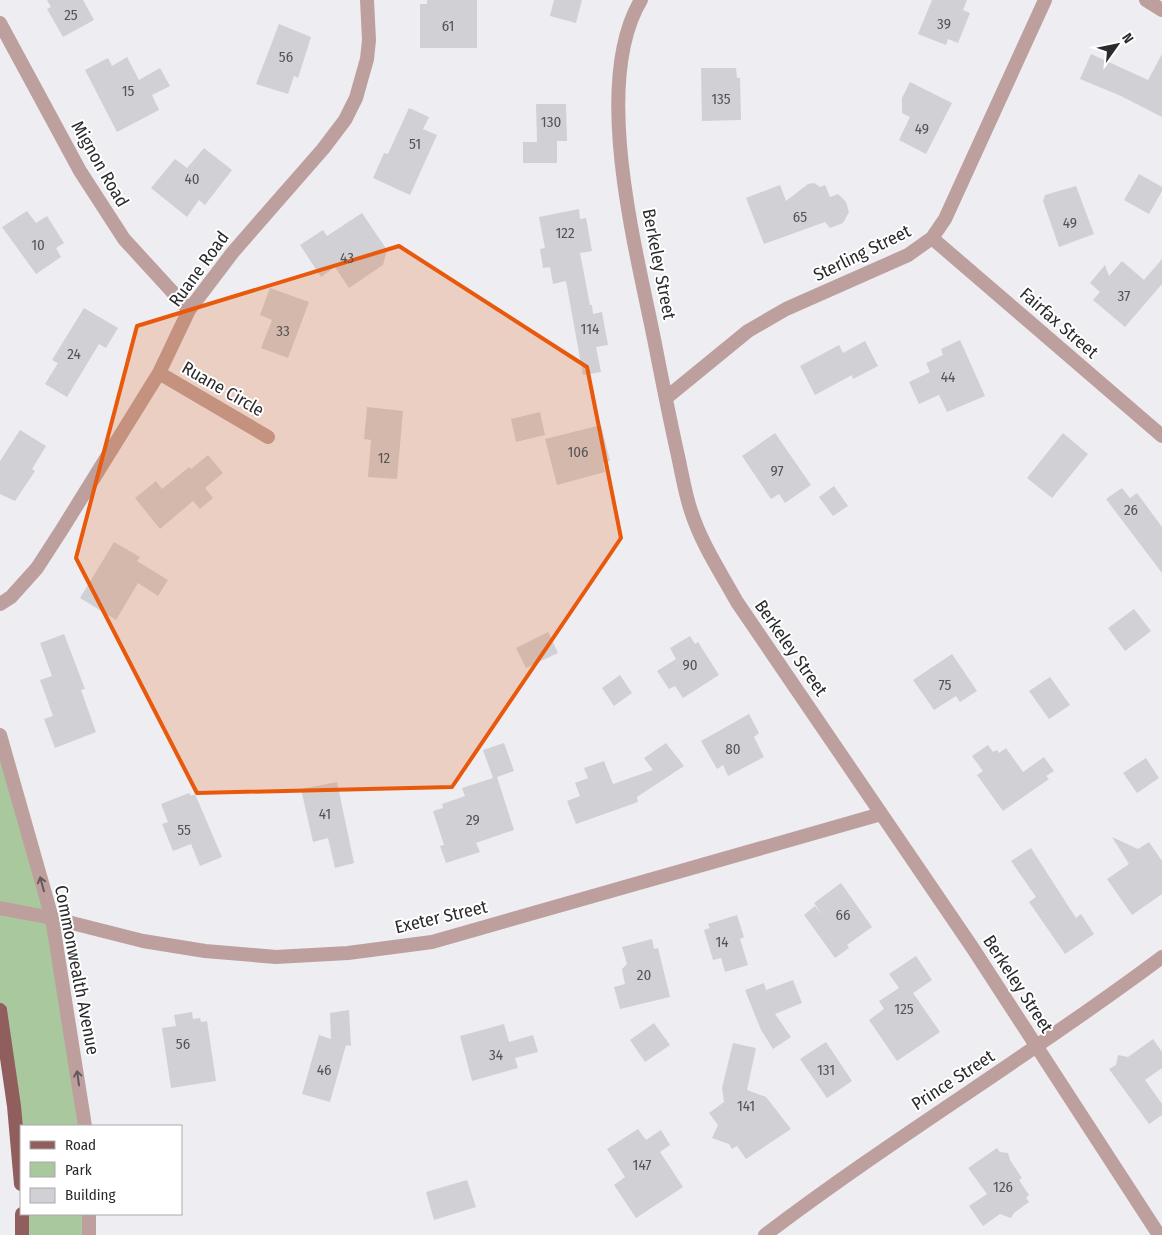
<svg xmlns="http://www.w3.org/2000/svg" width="1162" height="1235" viewBox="0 0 1162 1235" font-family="'Fira Sans Condensed',sans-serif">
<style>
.green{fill:#a9c89e}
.building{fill:#d1d0d5}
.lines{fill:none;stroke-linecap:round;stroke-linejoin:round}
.minor{stroke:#bda09e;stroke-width:14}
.primary{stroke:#905f5d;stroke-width:14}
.oneway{stroke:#655a5a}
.marked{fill:#e8590c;fill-opacity:0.2;stroke:#e8590c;stroke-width:4;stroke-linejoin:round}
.labels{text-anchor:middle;stroke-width:4;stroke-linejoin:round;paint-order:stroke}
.number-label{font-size:15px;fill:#545457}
.street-label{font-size:18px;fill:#2b2b2d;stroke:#fff}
</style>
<rect width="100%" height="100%" fill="#eeedf2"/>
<!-- green -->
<path class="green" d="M0,735l52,183 33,208h-64l-21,-116z
M22,1214h67v21h-67z"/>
<!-- building -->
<path class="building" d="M47,0h36l11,20 -31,17 -16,-28 4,-2z
M427,0h50v48h-57v-44h7z
M554,0h28l-6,23 -26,-7z
M932,0h35l-4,10 7,3 -12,30 -10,-4 -2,6 -28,-11z
M279,24l32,13 -13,41 -4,-2 -6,18 -32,-10z
M1091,54l57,26 14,-26v63l-41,-21 -41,-17z
M127,57l12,23 21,-12 10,18 -18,9 7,15 -42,22 -32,-62 23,-12 4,8z
M701,68h35l1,10h3l1,42 -39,1z
M910,82l42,21 -26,51 -27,-14 11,-23 -8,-4v-15z
M536,104h30l1,37h-10v22h-34v-21h14z
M409,108l20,9 -6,12 14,6 -27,60 -37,-17 11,-25 4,1z
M204,148l28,22 -27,35 -6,-5 -12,17 -36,-29 24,-29 12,9z
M1139,174l23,13v4l-13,23 -25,-14z
M814,183l6,4 5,-2 5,12 8,-3 8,8 3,10 -6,11 -13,5 -5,-6 -61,22 -18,-46 34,-13 6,16 22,-17z
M1076,186l18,48 -35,13 -16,-46 2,-6z
M579,209l1,10 6,-1 6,33 -12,2 10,52h2l1,9 9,-2 6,33 -12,2 5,25 -18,3 -17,-94 -13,3 -3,-17 -7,1 -3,-19 5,-1 -6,-31z
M27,211l9,12 11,-7 17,27 -8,5 5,9 -25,17 -34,-47z
M362,213l25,37 -4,15 -34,23 -14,-21 -14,10 -21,-32 23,-15 4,6z
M1162,259v25l-37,43 -32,-27 7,-8 -10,-9 15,-18 4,11 13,-15 22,19z
M270,288l39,14 -21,56 -27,-10 11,-28 -12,-5z
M84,308l34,20 -12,20 -7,-4 -32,53 -22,-13 13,-21 -6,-3z
M960,340l25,56 -38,16 -8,-17 -20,9 -10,-22 21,-10 -4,-9 17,-8 -2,-6z
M865,341l13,25 -25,13 -1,-4 -37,20 -15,-29 39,-21 4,8z
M367,407l36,4 -6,68 -29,-2 3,-37 -7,-1z
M540,412l5,23 -29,7 -5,-23z
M601,425l9,36 -7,2 2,9 -48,13 -12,-46z
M20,430l26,16 -14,23 3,2 -20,30 -15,-7v-33z
M775,433l36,52 -26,18 -6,-9 -8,5 -29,-43z
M1063,433l25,21 -36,44 -25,-20z
M208,455l15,18 -18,15 8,10 -13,11 -7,-8 -33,28 -25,-31 21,-17 6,8 27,-22 2,2z
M834,486l14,20 -15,10 -14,-19z
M1122,488l8,10 7,-5 25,34v46l-56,-74z
M114,542l26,15 -3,4 31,19 -10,16 -20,-13 -22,37 -36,-22z
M1134,609l17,22 -26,20 -17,-23z
M548,632l10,21 -32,15 -10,-20z
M64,634l21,55 -4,1 15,42 -41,16 -11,-29 9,-3 -13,-36 12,-4 -12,-33z
M690,636l5,8 3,-2 21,33 -36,23 -8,-12 -6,3 -12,-18 19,-12 -6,-11z
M952,654l25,37 -17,11 -4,-6 -22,14 -21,-30z
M620,675l12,18 -18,13 -12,-18z
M1050,677l20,28 -21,14 -20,-28z
M749,714l10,19 -5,4 10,20 -36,19 -5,-11 -6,4 -16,-28z
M504,743l10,28 -17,6 17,53 -38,13 4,9 -34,11 -6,-17 4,-1 -11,-34 10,-3 -1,-4 23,-8 -3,-8 31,-10 -10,-28z
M666,743l18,23 -47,31 1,5 -62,22 -9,-23 13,-5 -5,-13 13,-5 -4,-10 20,-7 9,23 40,-14 -9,-12z
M988,745l5,7 4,-2 2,3 7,-5 17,24 21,-15 10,14 -8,5 3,3 -46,32 -26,-36 6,-4 -11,-15z
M1146,758l13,20 -22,15 -14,-20z
M337,782l17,81 -19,5 -7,-30 -15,4 -12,-53z
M189,793l2,3 4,-2 27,63 -22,9 -9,-22 -18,7 -11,-27 6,-2 -7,-18z
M1112,837l26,12 11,-7 13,19v33l-30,21 -25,-36 22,-15z
M1031,848l45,70 5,-4 13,20 -29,20 -36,-52 7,-5 -25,-36z
M841,883l31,44 -25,18 2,3 -14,10 -31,-43 11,-9 8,10 -9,-13z
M737,915l7,22 -4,2 8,26 -23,7 -4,-14 -8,2 -9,-30 6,-2 -2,-4z
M652,939l2,10 4,-1 12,49 -50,12 -6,-22 11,-3 -3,-15 5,-5 -5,-17z
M916,956l16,24 -19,13 27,39 -43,29 -28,-41 15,-11 -5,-8 20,-13 -10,-14z
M793,980l9,23 -27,11 16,23 -18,12 -12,-19 -16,-40 19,-7 2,7z
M349,1010l2,36 -5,-1 -16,57 -28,-8 17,-59 12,4 -1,-26z
M192,1012l1,7 7,-1 1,4 6,-1 9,60 -45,7 -9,-60 14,-2 -2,-11z
M654,1023l16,22 -25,17 -15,-22z
M504,1024l5,18 24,-7 5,17 -23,6 3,10 -46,13 -12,-45z
M1153,1039l9,13v16l-17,12 17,24v11l-13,9 -40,-55 7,-4 2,-10 10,2z
M826,1042l26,39 -25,17 -27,-39z
M733,1043l23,5 -9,42 19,7 25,32 -45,30 -9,-13 -5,3 -3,-5 -17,-6 6,-13 -9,-12 15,-11 -2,-14z
M638,1129l8,11 15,-10 9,15 -10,7 23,35 -47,31 -22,-33 11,-8 -18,-28z
M997,1148l3,4 8,1 2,7 12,18 -3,2 10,15 -3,3 3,4 -15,11 -3,5 -11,-4 -17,12 -14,-20 18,-12 -19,-26z
M467,1180l9,27 -42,13 -8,-28z"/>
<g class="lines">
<!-- minor -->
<path class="minor" d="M641,0c-51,85 -3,255 15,349 7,36 14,71 22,107 4,18 7,38 13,55 11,34 29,60 46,91l235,345 187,288
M1146,0l16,10
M0,23l80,148 44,68 65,71
M932,238l230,198
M159,373l109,64
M666,398l82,-67 38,-22 122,-54 24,-17 13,-19 100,-219
M0,604l11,-7 26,-29 24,-37 98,-158 30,-63 44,-58 90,-103 22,-29 11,-22 11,-39 2,-19 -2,-40
M0,735l52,183 33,208
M0,908l52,10 91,23 62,10 71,6 72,-4 84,-11 449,-128
M89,1214v21
M765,1235c129,-98 268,-181 397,-278"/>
<!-- primary -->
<path class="primary" d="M0,1010l14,96 7,78
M22,1214v21"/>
</g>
<!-- one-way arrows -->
<defs><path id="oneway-shaft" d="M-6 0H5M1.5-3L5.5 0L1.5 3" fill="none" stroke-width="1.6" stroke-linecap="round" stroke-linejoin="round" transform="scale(1.25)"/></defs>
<g class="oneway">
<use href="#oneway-shaft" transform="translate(42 884) rotate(-105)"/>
<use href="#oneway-shaft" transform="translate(78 1078) rotate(-98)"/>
</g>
<!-- marked area -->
<path class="marked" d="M399,246l188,121 34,171 -169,249 -255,6 -121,-235 61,-232z"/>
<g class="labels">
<!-- number labels -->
<g class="number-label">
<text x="71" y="20">25</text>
<text x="944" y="29">39</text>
<text x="448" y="31">61</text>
<text x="286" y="62">56</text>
<text x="128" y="96">15</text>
<text x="721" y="104">135</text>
<text x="551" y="127">130</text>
<text x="922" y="134">49</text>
<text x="415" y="149">51</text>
<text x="192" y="184">40</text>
<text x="800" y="222">65</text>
<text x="1070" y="228">49</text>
<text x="565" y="238">122</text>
<text x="38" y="250">10</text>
<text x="347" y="263">43</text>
<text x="1124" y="301">37</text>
<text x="590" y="334">114</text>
<text x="283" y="336">33</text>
<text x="74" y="359">24</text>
<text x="948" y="382">44</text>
<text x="578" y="457">106</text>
<text x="384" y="463">12</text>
<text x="777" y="476">97</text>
<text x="1131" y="515">26</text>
<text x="690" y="670">90</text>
<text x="945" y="690">75</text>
<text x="733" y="754">80</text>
<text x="325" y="819">41</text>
<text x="473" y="825">29</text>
<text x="184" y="835">55</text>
<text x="843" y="920">66</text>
<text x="722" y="947">14</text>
<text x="644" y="980">20</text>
<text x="904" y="1014">125</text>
<text x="183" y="1049">56</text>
<text x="496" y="1060">34</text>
<text x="324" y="1075">46</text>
<text x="826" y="1075">131</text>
<text x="746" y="1111">141</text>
<text x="642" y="1170">147</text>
<text x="1003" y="1192">126</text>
</g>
<!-- street labels -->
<g class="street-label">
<text transform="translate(100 164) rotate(60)" y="6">Mignon Road</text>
<text transform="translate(862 253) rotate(-26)" y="6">Sterling Street</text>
<text transform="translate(659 264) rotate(79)" y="6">Berkeley Street</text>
<text transform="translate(199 269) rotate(-54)" y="6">Ruane Road</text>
<text transform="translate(1059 323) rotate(41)" y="6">Fairfax Street</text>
<text transform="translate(223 389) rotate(30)" y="6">Ruane Circle</text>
<text transform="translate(791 648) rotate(55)" y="6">Berkeley Street</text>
<text transform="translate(441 917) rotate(-13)" y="6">Exeter Street</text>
<text transform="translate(77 970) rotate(79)" y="6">Commonwealth Avenue</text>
<text transform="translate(1018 984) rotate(57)" y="6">Berkeley Street</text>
<text transform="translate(953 1080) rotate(-33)" y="6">Prince Street</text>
</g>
</g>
<!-- legend -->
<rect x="20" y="1125" width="162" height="90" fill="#ffffff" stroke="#aaaaab"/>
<rect x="30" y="1141" width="25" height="8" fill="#905f5d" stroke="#aaaaab"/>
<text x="65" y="1150" font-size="15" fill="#2b2b2d">Road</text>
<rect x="30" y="1162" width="25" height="15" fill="#a9c89e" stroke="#aaaaab"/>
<text x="65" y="1175" font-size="15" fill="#2b2b2d">Park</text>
<rect x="30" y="1188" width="25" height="15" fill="#d1d0d5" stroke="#aaaaab"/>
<text x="65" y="1200" font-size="15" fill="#2b2b2d">Building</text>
<!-- north arrow -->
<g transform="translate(1117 45) rotate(57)" stroke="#ffffff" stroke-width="4" paint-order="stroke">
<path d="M0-4L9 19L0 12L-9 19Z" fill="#2b2b2d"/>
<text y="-8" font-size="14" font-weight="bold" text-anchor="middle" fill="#2b2b2d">N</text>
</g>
</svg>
